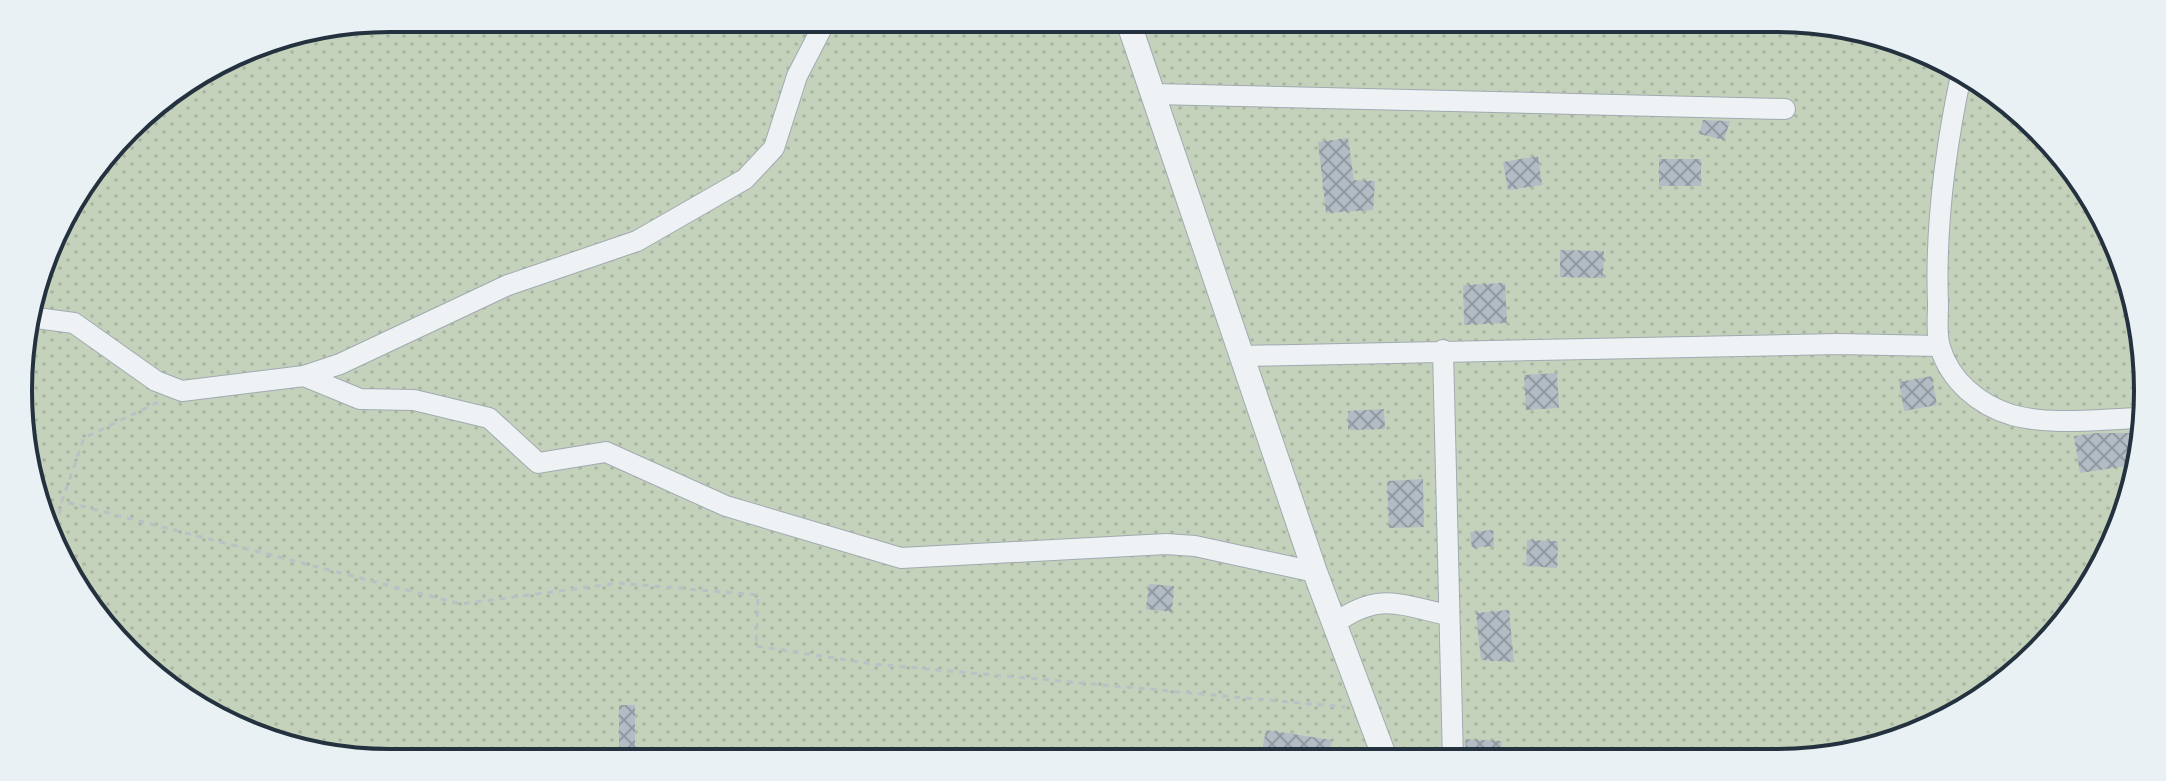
<svg xmlns="http://www.w3.org/2000/svg" width="2166" height="781" viewBox="0 0 2166 781" font-family="Poppins,sans-serif">
<style>
.grass{fill:url(#grass-dots)}
.building{fill:url(#building-cross-hatch)}
.lines{fill:none;stroke-linecap:round;stroke-linejoin:round}
.minor-casing{stroke:#a0aab1;stroke-width:22}
.tertiary-casing{stroke:#a0aab1;stroke-width:26}
.path{stroke:#b9c0c6;stroke-width:3;stroke-dasharray:6 6;stroke-linecap:butt}
.minor{stroke:#eef2f5;stroke-width:20}
.tertiary{stroke:#eef2f5;stroke-width:24}
.rim{fill:none;stroke:#24323f;stroke-width:4}
</style>
<defs>
<pattern id="grass-dots" width="8" height="8" patternUnits="userSpaceOnUse" patternTransform="scale(2)"><rect width="8" height="8" fill="#c5d2bb"/><path d="M2 2h.1M6 6h.1" fill="none" stroke="#a9b5a2" stroke-width="1.8" stroke-linecap="round"/></pattern>
<pattern id="building-cross-hatch" width="8" height="8" patternUnits="userSpaceOnUse" patternTransform="scale(2)"><rect width="8" height="8" fill="#b2bcc5"/><path d="M0 0l8 8M0 8l8-8" fill="none" stroke="#9199a1"/></pattern>
</defs>
<rect width="100%" height="100%" fill="#dbe2e7"/>
<!-- grass -->
<path class="grass" d="M391,18h1384l97,13 131,64 95,110 47,137 -10,145 -50,110 -64,73 -81,55 -115,35 -1434,3 -97,-13 -130,-64 -83,-89 -56,-133 -4,-123 47,-136 77,-95 125,-72z"/>
<!-- building -->
<path class="building" d="M1703,120l27,1 -6,19 -25,-6z
M1348,138l6,42 21,1 -2,29 -47,3 -8,-71z
M1538,156l4,29 -34,5 -5,-28z
M1659,159h42v27h-42z
M1560,250l44,1 -1,27 -43,-1z
M1505,283l2,40 -43,2 -1,-40z
M1557,373l2,35 -33,2 -2,-35z
M1932,376l5,29 -33,6 -5,-29z
M1384,409l1,20 -37,1v-19z
M2096,433h34l3,32 -53,8 -6,-37z
M1423,479l1,48 -35,1 -2,-47z
M1493,530l1,16 -22,2 -2,-16z
M1527,540l31,1 -1,27 -31,-2z
M1149,584l25,2 -2,26 -26,-3z
M1509,610l5,52 -33,-2 -5,-47z
M619,705h16v42h-16z
M1266,730l66,10 -3,21h-69z
M1465,739l37,2 -1,12 -35,-1z"/>
<g class="lines">
<defs>
<path id="minor" d="M1961,75c-16,75 -26,152 -23,229 0,13 -2,31 2,43 10,34 39,58 72,68 40,11 87,4 128,3
M1154,94l631,15
M29,317l45,6 82,58 26,10 122,-15 36,-12 168,-79 129,-44 108,-62 29,-31 23,-72 30,-58
M1443,350l10,411
M1241,356l597,-12 101,2
M304,376l56,23 54,1 75,18 49,45 68,-11 120,54 175,52 265,-14 29,2 120,26
M1334,624c43,-32 65,-20 113,-9"/>
<path id="tertiary" d="M1127,18l188,554 71,189"/>
</defs>
<!-- minor casing -->
<use href="#minor" class="minor-casing"/>
<!-- tertiary casing -->
<use href="#tertiary" class="tertiary-casing"/>
<!-- path -->
<path class="path" d="M158,402l-74,36 -22,63 399,103 158,-21 139,12 -2,51 117,18 472,43
M56,538l5,-36"/>
<!-- minor -->
<use href="#minor" class="minor"/>
<!-- tertiary -->
<use href="#tertiary" class="tertiary"/>
</g>
<!-- crop -->
<path d="M0 0H2166V781H0ZM390 32H1776A358 358 0 0 1 2134 390V391A358 358 0 0 1 1776 749H390A358 358 0 0 1 32 391V390A358 358 0 0 1 390 32Z" fill="#eaf1f5" fill-rule="evenodd"/>
<path class="rim" d="M390 32H1776A358 358 0 0 1 2134 390V391A358 358 0 0 1 1776 749H390A358 358 0 0 1 32 391V390A358 358 0 0 1 390 32Z"/>
</svg>
